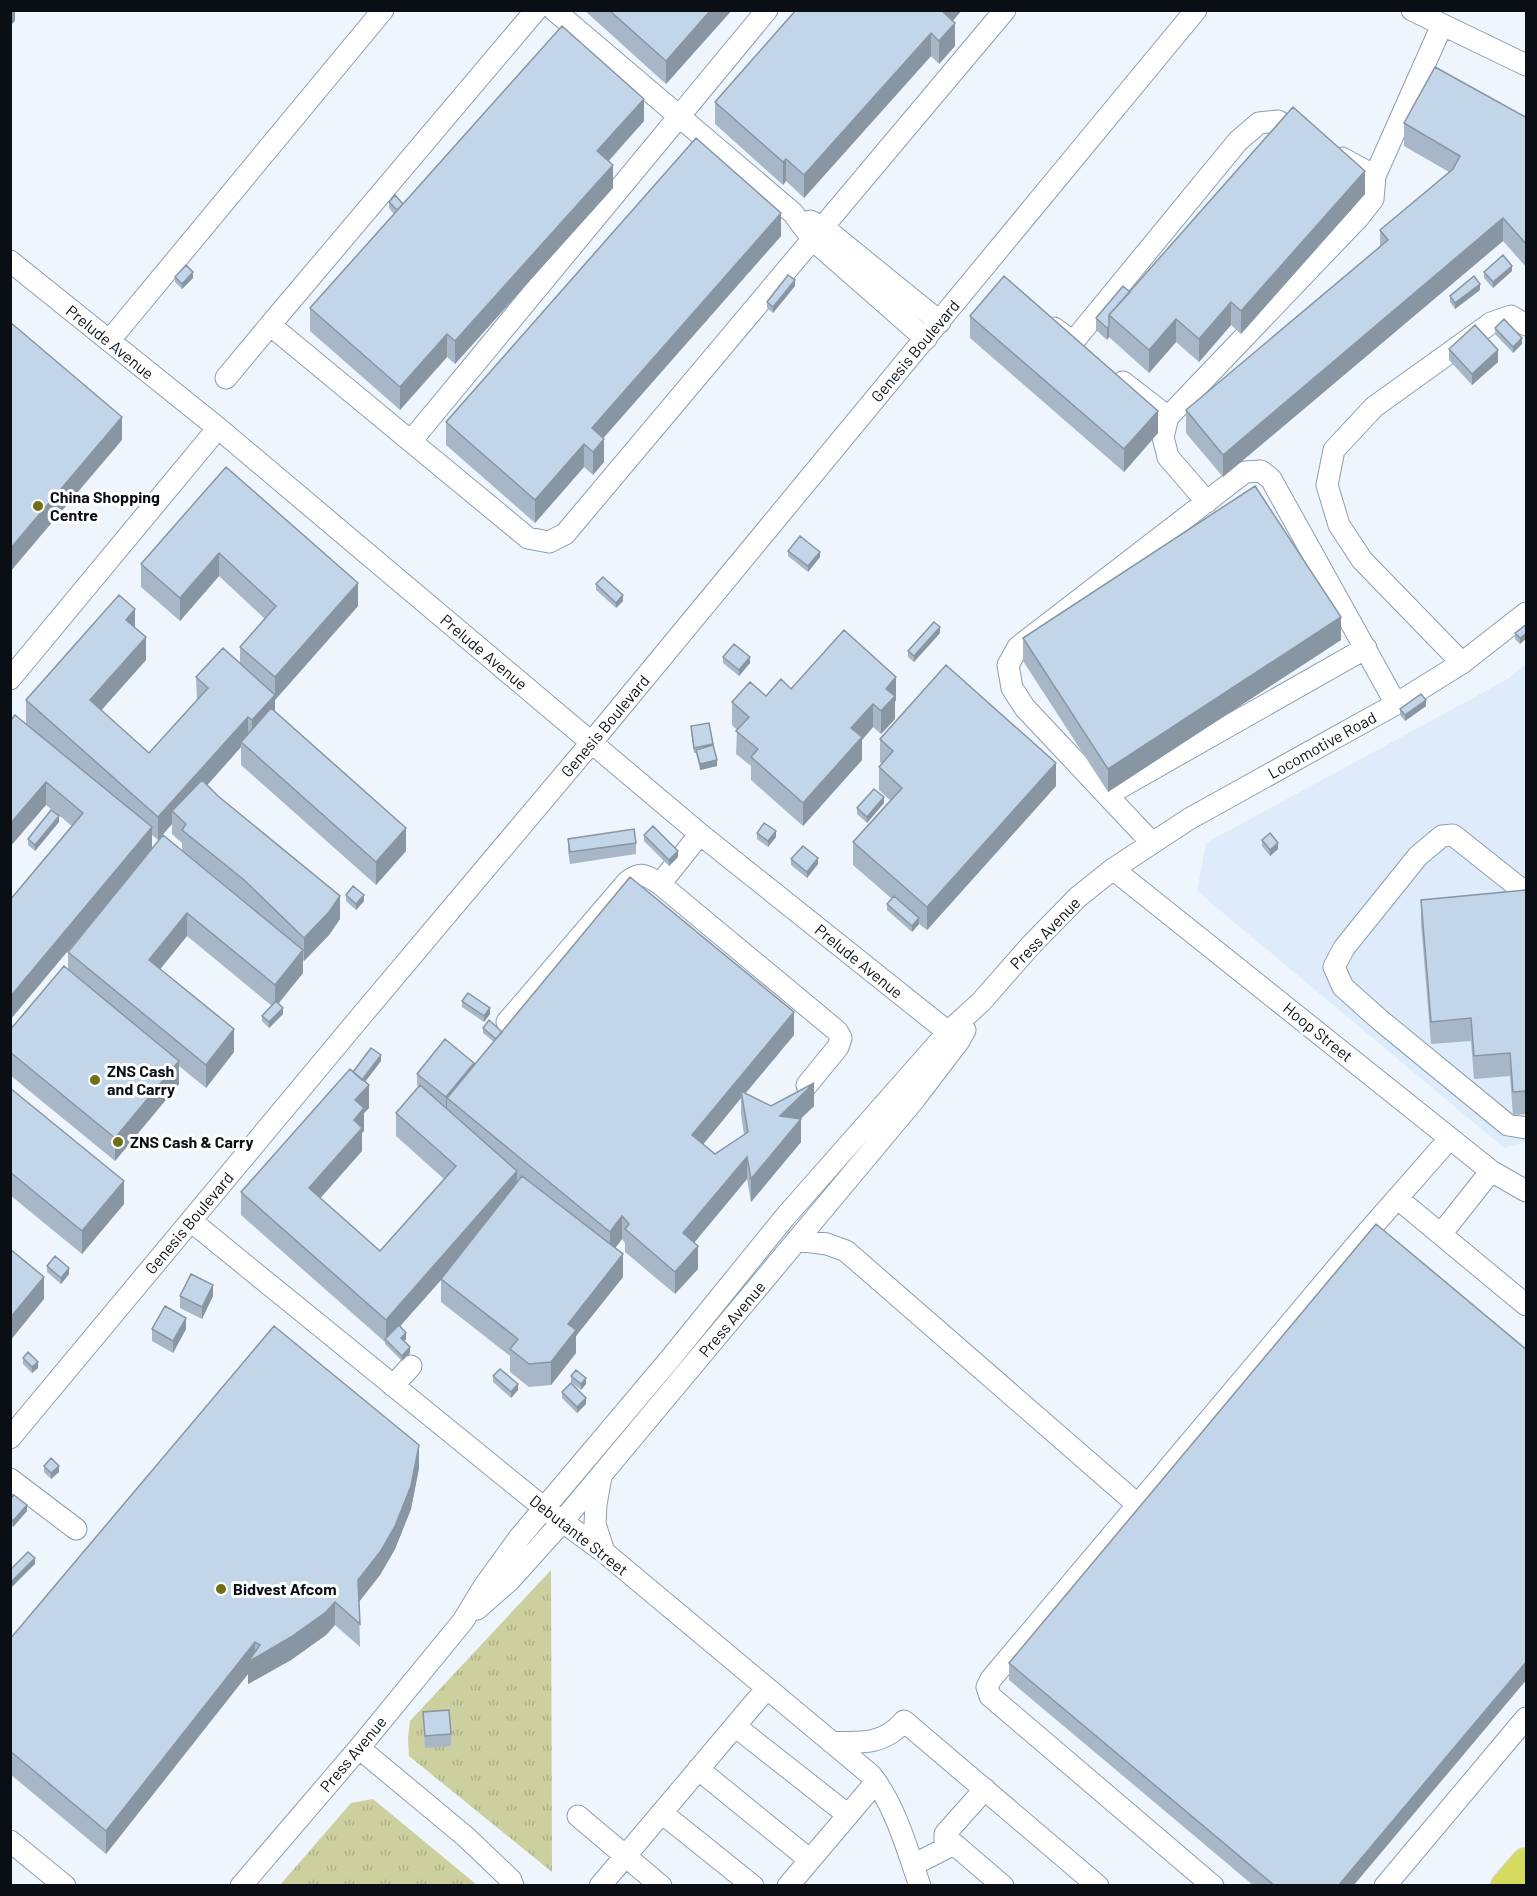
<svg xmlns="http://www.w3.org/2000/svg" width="1537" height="1896" viewBox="0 0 1537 1896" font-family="Barlow,sans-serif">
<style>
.built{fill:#ddebfa}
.grass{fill:url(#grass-tufts)}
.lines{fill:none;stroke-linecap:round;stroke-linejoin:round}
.minor-casing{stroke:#8d9eb0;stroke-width:23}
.highway-casing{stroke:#d3d4d5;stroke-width:32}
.minor{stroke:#fff;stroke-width:21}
.highway{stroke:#d6da5e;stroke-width:30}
.wall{fill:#a8b7c8;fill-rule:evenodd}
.shaded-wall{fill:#8895a2}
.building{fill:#c3d5e8;stroke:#8895a2;stroke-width:1.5}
.poi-dot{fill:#6f7015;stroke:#fff;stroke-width:2}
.labels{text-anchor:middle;stroke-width:6;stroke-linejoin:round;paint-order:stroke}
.street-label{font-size:16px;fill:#090f15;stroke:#fff}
.poi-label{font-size:16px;font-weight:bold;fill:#090f15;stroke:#fff;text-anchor:start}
</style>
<defs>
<pattern id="grass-tufts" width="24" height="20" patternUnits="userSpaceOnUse" patternTransform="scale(1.5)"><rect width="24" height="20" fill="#cccf9e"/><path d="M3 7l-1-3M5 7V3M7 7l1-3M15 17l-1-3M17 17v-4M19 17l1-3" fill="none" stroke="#aeb187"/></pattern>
</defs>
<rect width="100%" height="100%" fill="#eef5fd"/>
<!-- built -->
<path class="built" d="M1526,664v478l-22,6 -307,-257 9,-48 302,-164z"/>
<!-- grass -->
<path class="grass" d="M551,1570l1,302 -143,-116 -1,-18 2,-17z
M373,1799l104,86h-197l71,-82z"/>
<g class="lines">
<defs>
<path id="minor" d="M554,10l239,203 20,27 113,99
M1412,10l114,55
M1375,176l67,-151
M810,221l13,6 117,95
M10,261l208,167 482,406 258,206
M270,325l266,-315
M1054,328l19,14 165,-201 21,-18 19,-2 26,15
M109,341l274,-331
M226,378l44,-53 258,213 21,4 16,-8 440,-524
M1123,382l45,35
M411,441l356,-431
M1207,502l-39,-45 -5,-20 5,-20 191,-200 14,-18 2,-23 -33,-18
M1462,663l-100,-103 -23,-35 -12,-40 7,-35 40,-43 117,-84 20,-7 15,9
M10,679l208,-251
M1107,795l259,-147
M700,834l-40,50 177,147 4,7 -3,9 -31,38
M1152,843l-127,-135 -13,-20 -4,-23 10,-18 227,-175 16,-1 10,8 125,225
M1113,869l378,302 35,20
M1526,893l-73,-58 -11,1 -24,20 -74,92 -10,19 9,20 37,33 128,105 18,3
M507,1022l120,-140c14,-11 19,-7 33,2
M1397,1198l129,107
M191,1221l353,287 60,44 267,223c24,30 36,74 49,111
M1441,1234l50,-63
M797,1240l30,4 19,7 292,254
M393,1386l18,-20
M10,1438l347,-417 234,-278 605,-733
M601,1477l-5,27 -1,20 9,28
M10,1479l66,50
M477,1609l33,-29 52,-58 352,-422 45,-59 6,-11
M735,1726l113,89
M831,1742c29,1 53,3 73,-21l194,165
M359,1748l107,89 45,43 2,6
M698,1769l112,91
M662,1813l91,73
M578,1816l83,70
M10,1841l55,45
M948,1846l-3,-5v-7l40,-45
M913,1865l41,-21 49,42
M241,1886l118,-138 104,-127 20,-33 36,-50 151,-179 115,-142 163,-185 33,-30 50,-57 47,-48 35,-28 76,-50 207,-115 66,-41 64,-50
M600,1886l167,-198
M788,1886l88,-104
M1213,1886l-223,-190 -3,-9 4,-8 366,-435 93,-106
M1385,1886l141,-168"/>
<path id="highway" d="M1506,1886l20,-23"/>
</defs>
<!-- minor casing -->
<use href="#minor" class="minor-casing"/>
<!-- highway casing -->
<use href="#highway" class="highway-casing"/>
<!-- minor -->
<use href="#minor" class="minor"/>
<!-- highway -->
<use href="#highway" class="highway"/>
</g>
<!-- wall -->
<path class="wall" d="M584,10h148l-66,74z
M962,10l-9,11 2,25 -16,18 -8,-8 -127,142 -18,-17 -3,4 -68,-61v-22z
M1527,118v150l-24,-27 -280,236 -37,-44v-23l194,-163v-17l69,-58 -45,-26v-23z
M644,121l-35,40 4,27 -158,176 -8,-7 -47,53 -90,-79v-23l84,-94 -5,-6v-6l14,2z
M1365,194l-124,140 -10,-9 -32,37 -23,-20 -27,31 -40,-36 -2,3 -11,-10v-12l34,-26z
M781,236l-178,202 1,24 -11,13 -9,-8 -49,56 -89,-78v-23z
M1512,271l-19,17 -9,-10v-6z
M175,277l18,1 -11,11 -7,-7z
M795,286l-22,27 -6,-5v-6z
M1480,290l-25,19 -5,-7v-6z
M970,316l188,117 -34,39 -154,-134z
M1495,328l27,16 -9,9 -18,-19z
M1449,349l49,13 -26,23 -23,-25z
M226,467l132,139 -83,94v11l131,140 -30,34 -135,-120v-18l-34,38 133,134 -11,16 -25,26 -1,-1v13l-25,30 5,11 -14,14 -7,-7v-5l10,-10 -85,-70 -27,33 74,83 -28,36 -27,-22v18l-64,77 -105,-86v-45l58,-60v-18l65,-79 -123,147v-120l62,-74 -26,-21 -20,-82v-23l109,-72 11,32 -45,50 48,43 48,-53 -1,-23 44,-14v-16l25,-28 -46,-43 -39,45 -39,-34v-23zM172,824v10l10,9v8l-30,-1v-15l6,5z
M788,551l32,6 -12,15 -20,-16z
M596,584l27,17 -7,7 -20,-18z
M1527,624l-7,20 -5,-5v-6z
M940,633l-26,29 -6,-5v-6z
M1023,638l318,2 -233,152 -85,-131z
M723,657l27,6 -11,13 -16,-13z
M791,689l105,11 -1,2v17l-14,15 -8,-7 -11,13v20l-59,66 -52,-46v-14l-15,-12 1,-24 -5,-5v-23l34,-6z
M1426,706l-21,15 -5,-6v-6z
M709,723l8,43 -17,4 -4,-17h-2l-3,-21v-6z
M880,739l176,47 -129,144 -8,-6 -7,8 -25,-22v-6l5,-5 -39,-34v-23l37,-42 -11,-10v-23l3,-3 -2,-2z
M884,803l-17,20 -10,-9v-6z
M59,822l-24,29 -7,-6v-6z
M757,833l19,4 -8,10 -11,-8z
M644,835l34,22 -9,9 -25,-25z
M568,839l68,4v11l-66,10 -2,-13z
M1262,840l16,9 -8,7 -8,-10z
M791,859l27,5 -11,14 -16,-13z
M1527,890v224l-14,1 -3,-39 -36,3 -3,-38 -40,3 -10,-121v-23z
M346,895l18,6 -8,9 -10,-9z
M462,1001l28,13 -6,8 -22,-15z
M483,1028l19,4 292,3 -48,58 25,13h43l-14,13 1,23 -50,60 -4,-23 -53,64 4,26 -23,25 -50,-42v-9l-3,-4 -7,9 8,29 -47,59v17l-25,32 -22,2 -19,-15v-16l-69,-54v-22l-41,46 6,13 -2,2 6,12 -8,8 -17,-17v-2l-144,-127v-23l112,-120 28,-11 -16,21 4,26 -5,5v18l-2,2v18l-42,47 60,53 64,-72 -48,-43v-23l23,-26 -2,-2v-11l57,-8 20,-24 -11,-9zM741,1098v16l3,21 -29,19 -12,-10z
M10,1088l114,116 -42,50 -72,-59z
M47,1266l22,8 -8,10 -14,-12z
M180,1296h33l-11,23 -22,-11z
M152,1329h34l-13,24 -21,-12z
M1527,1350v329l-174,207h-99l-245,-206v-17z
M23,1358l15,10 -6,5 -9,-9z
M493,1376l25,14 -7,8 -18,-16z
M571,1376l15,8 -5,6 -10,-8z
M562,1392l24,12 -9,9 -15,-15z
M44,1466l15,6 -8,7 -7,-7z
M419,1468l-8,41 -16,40 -15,26 -21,27 1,45 -25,-22 -9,10 -35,25 -43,24v-10l-142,180 -96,-80v-135z
M10,1499l17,12 -14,16 -3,-3z
M423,1712l28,22v12l-26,2z"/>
<!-- shaded-wall -->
<path class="shaded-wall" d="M10,10h5v11l-5,5z
M711,10h21l-66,74v-23z
M962,10l-21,24v-23z
M955,23v23l-16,18v-23z
M931,33v23l-127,142v-23z
M644,99v22l-47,52v-22z
M786,159v22l-3,4v-23z
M613,165v23l-158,176v-23z
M1365,171v23l-124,140v-23z
M781,213v23l-189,215v-23z
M1503,218v23l-280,236v-22z
M1512,266v5l-19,17v-6z
M193,272v6l-11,11v-5z
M795,280v6l-22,27v-6z
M1480,284v6l-25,19v-6z
M1231,302v23l-32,37v-23z
M1176,319v23l-27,31v-23z
M1109,326v11l-2,3v-12z
M447,334v23l-47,53v-23z
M1522,338v6l-9,9v-6z
M1498,350v12l-26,23v-11z
M1158,411v22l-34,39v-23z
M122,417v23l-112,132v-23z
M604,439v23l-11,13v-23z
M584,444v23l-49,56v-23z
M820,552v5l-12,15v-6z
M219,553v23l-39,45v-23z
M358,583v23l-83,94v17l-23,26v-23l23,-25v-18z
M623,595v6l-7,7v-5z
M135,609v23l-9,-12z
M1341,617v23l-233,152v-23z
M940,627v6l-26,29v-6z
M1527,633v5l-7,6v-6z
M146,637v23l-56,63v-23z
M750,657v6l-11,13v-6z
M896,677v23l-1,2v17l-14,15v-23l5,-22z
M1426,700v6l-21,15v-6z
M873,704v23l-11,13v20l-59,66v-23l48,-75z
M248,717v23l-7,2v5l-62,70 -7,-6v13l-14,16v-23z
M717,760v6l-17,4v-6z
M1056,763v23l-129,144v-23z
M46,782v23l-36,42v-23z
M884,797v6l-17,20v-6z
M59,816v6l-24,29v-6z
M152,827v23l-142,170v-23z
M406,828v23l-30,34v-23z
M776,831v6l-8,10v-6z
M1278,843v6l-8,7v-6z
M678,851v6l-9,9v-6z
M818,858v6l-11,14v-6z
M364,895v6l-8,9v-6z
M340,896v23l-11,16 -25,26v-23z
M187,913v23l-38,47v-23z
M919,918v6l-7,8v-6z
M303,950v23l-28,35v-23z
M283,1008v6l-14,14v-6z
M490,1008v6l-6,8v-6z
M794,1012v23l-52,62 -1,-6v7l-49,60v-23z
M234,1029v23l-28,36v-23z
M381,1055v6l-23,30v-6z
M179,1061v23l-64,77v-23z
M474,1063v11l-27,24v9l-1,2v-12z
M814,1083v23l-34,33v-23z
M369,1085v23l-5,5v18l-2,2v18l-53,60v-23l45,-68 1,-20z
M801,1119v23l-50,60v-23z
M747,1157v22l-64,77v-23z
M517,1171v23l-130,147 -1,-2v-19z
M124,1181v23l-42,50v-23z
M622,1216v23l-12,16v-23z
M698,1246v23l-23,25v-22z
M623,1254v23l-47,59v17l-25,32v-23l17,-38z
M69,1268v6l-8,10v-6z
M44,1277v22l-34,42v-23z
M213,1285v11l-11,23v-12z
M186,1318v11l-13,24v-12z
M406,1333v6l-5,5v-6z
M410,1347v6l-8,8v-5z
M38,1362v6l-6,5v-6z
M586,1378v6l-5,6v-6z
M518,1384v6l-7,8v-6z
M586,1398v6l-9,9v-6z
M419,1445v23l-8,41 -16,40 -15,26 -22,28v-23z
M59,1466v6l-8,7v-6z
M27,1505v6l-14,16v-6z
M35,1558v6l-25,25v-6z
M335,1602v23l-9,10 -35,25 -43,24v-10l-142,180v-23l149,-189v16z
M1527,1661v18l-174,207h-15z"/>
<!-- building -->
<path class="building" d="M609,10h102l-45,51z
M796,10h145l14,13 -16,18 -8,-8 -127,142 -18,-16 -3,3 -68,-60z
M562,26l82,73 -47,52 16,14 -158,176 -8,-7 -47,53 -90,-79z
M1435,67l92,51v127l-24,-27 -280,237 -37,-45 202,-170 -8,-10 73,-61 7,-13 -56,-33z
M1293,107l72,64 -124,140 -10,-9 -32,37 -23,-20 -27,31 -40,-35z
M696,138l85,75 -189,215 12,11 -11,13 -9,-8 -49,56 -89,-78z
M395,195l8,9 -6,6 -8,-8z
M1503,255l9,11 -19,16 -9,-10z
M186,265l7,7 -11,12 -7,-7z
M788,275l7,5 -22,27 -6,-5z
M1004,276l154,135 -34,38 -154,-133z
M1474,276l6,8 -25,19 -5,-7z
M1123,286l7,6 -21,23v11l-2,2 -11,-10z
M1504,319l18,19 -9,9 -18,-19z
M10,322l112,95 -112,132z
M1475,325l23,25 -26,24 -23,-25z
M226,467l132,116 -83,94 -35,-30 36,-41 -57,-53 -39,45 -39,-34z
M1255,486l86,131 -233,152 -85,-131z
M800,536l20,16 -12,14 -20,-15z
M603,577l20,18 -7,8 -20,-19z
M119,595l16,14 -9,11 20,17 -56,63 59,53 59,-65 -12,-11 27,-29 52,47 -23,25 -4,-3 -90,100 -132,-117z
M934,622l6,5 -26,29 -6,-5z
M1527,624v9l-7,5 -5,-5z
M844,630l52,47 -10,12 9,7 -14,15 -8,-7 -22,24 11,9 -59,66 -52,-46 7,-8 -22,-18 13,-14 -17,-15 18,-20 16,14 15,-17 10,10z
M734,644l16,13 -11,13 -16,-13z
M946,665l110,98 -129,144 -74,-65 49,-54 -23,-21 14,-16 -13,-12z
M1421,694l5,6 -21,15 -5,-6z
M271,708l135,120 -30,34 -135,-120z
M15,715l137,112 -142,170v-97l73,-87 -37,-31 -36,42v-103z
M709,723l4,21 -19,4 -3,-22z
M713,745l4,15 -17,4 -4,-14z
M202,780l16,16 122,100 -11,16 -25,26 -61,-59 -61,-49 4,-6 -14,-13z
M874,789l10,8 -17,20 -10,-9z
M51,810l8,6 -24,29 -7,-6z
M764,823l12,8 -8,10 -11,-8z
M653,826l25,25 -9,9 -25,-25z
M634,829l2,14 -66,9 -2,-13z
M1270,833l8,10 -8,7 -8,-10z
M163,835l140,115 -28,35 -88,-72 -38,47 85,69 -28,36 -138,-113z
M803,846l15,12 -11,14 -16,-13z
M630,877l164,135 -102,123 23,19 33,-22 -7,-41 30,15 43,-23 -34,33 21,3 -50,60 -4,-22 -64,76 15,13 -23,26 -50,-43 4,-5 -7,-8 -12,16 -163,-134z
M353,886l11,9 -8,9 -10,-9z
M1527,890v201l-14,1 -3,-39 -36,3 -3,-38 -40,4 -10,-122z
M894,896l25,22 -7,8 -25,-22z
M64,966l115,95 -64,77 -105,-86v-22z
M468,993l22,15 -6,8 -22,-15z
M276,1001l7,7 -14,14 -7,-6z
M489,1020l13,12 -6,7 -13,-11z
M445,1039l29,24 -28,34 -29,-23z
M371,1048l10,7 -19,25 -9,-8z
M350,1069l19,16 -14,15 9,8 -10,12 8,8 -53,60 71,63 76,-85 -60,-53 24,-28 97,86 -131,149 -145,-128z
M10,1088l114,93 -42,50 -72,-59z
M522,1176l101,78 -55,70 8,6 -25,32 -22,2 -19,-15 8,-10 -77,-60z
M1376,1224l151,126v311l-189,225h-63l-266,-223z
M10,1249l34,28 -34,41z
M55,1256l14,12 -8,10 -14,-12z
M191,1274l22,11 -11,22 -22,-11z
M165,1306l21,12 -13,23 -21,-12z
M399,1325l7,8 -5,5 9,9 -8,9 -17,-17z
M274,1326l145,119 -8,41 -16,40 -15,26 -22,28 2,44 -25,-22 -9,10 -35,25 -43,25 12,-17 -5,-3 -149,189 -96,-80v-112z
M28,1352l10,10 -6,5 -9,-9z
M500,1369l18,15 -7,8 -18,-16z
M576,1370l10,8 -5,6 -10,-8z
M571,1383l15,15 -9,9 -15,-15z
M51,1458l8,8 -8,7 -7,-7z
M14,1495l13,10 -14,16 -3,-3v-19z
M28,1552l7,6 -25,25v-13z
M449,1710l2,24 -26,2 -2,-24z"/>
<!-- markers -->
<g class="poi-dot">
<circle cx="38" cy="506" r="6"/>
<circle cx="95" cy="1080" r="6"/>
<circle cx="118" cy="1142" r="6"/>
<circle cx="221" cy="1589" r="6"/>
</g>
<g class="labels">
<!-- street labels -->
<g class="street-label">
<text transform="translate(110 342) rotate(39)" y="6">Prelude Avenue</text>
<text transform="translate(915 351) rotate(-50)" y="6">Genesis Boulevard</text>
<text transform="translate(484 652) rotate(40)" y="6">Prelude Avenue</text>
<text transform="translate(605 726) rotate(-50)" y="6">Genesis Boulevard</text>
<text transform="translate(1322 745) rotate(-29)" y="6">Locomotive Road</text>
<text transform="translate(1045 933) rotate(-46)" y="6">Press Avenue</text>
<text transform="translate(859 961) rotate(39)" y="6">Prelude Avenue</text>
<text transform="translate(1318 1032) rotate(39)" y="6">Hoop Street</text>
<text transform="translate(189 1223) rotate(-50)" y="6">Genesis Boulevard</text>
<text transform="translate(732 1319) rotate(-50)" y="6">Press Avenue</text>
<text transform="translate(579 1535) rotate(38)" y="6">Debutante Street</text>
<text transform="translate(353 1754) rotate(-50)" y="6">Press Avenue</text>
</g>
<!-- poi labels -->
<g class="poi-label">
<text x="50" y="503">China Shopping<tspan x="50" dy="18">Centre</tspan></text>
<text x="107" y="1077">ZNS Cash<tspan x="107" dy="18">and Carry</tspan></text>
<text x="130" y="1148">ZNS Cash &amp; Carry</text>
<text x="233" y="1595">Bidvest Afcom</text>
</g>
</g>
<!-- border -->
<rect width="1537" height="1896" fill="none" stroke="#090f15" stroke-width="24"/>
</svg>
